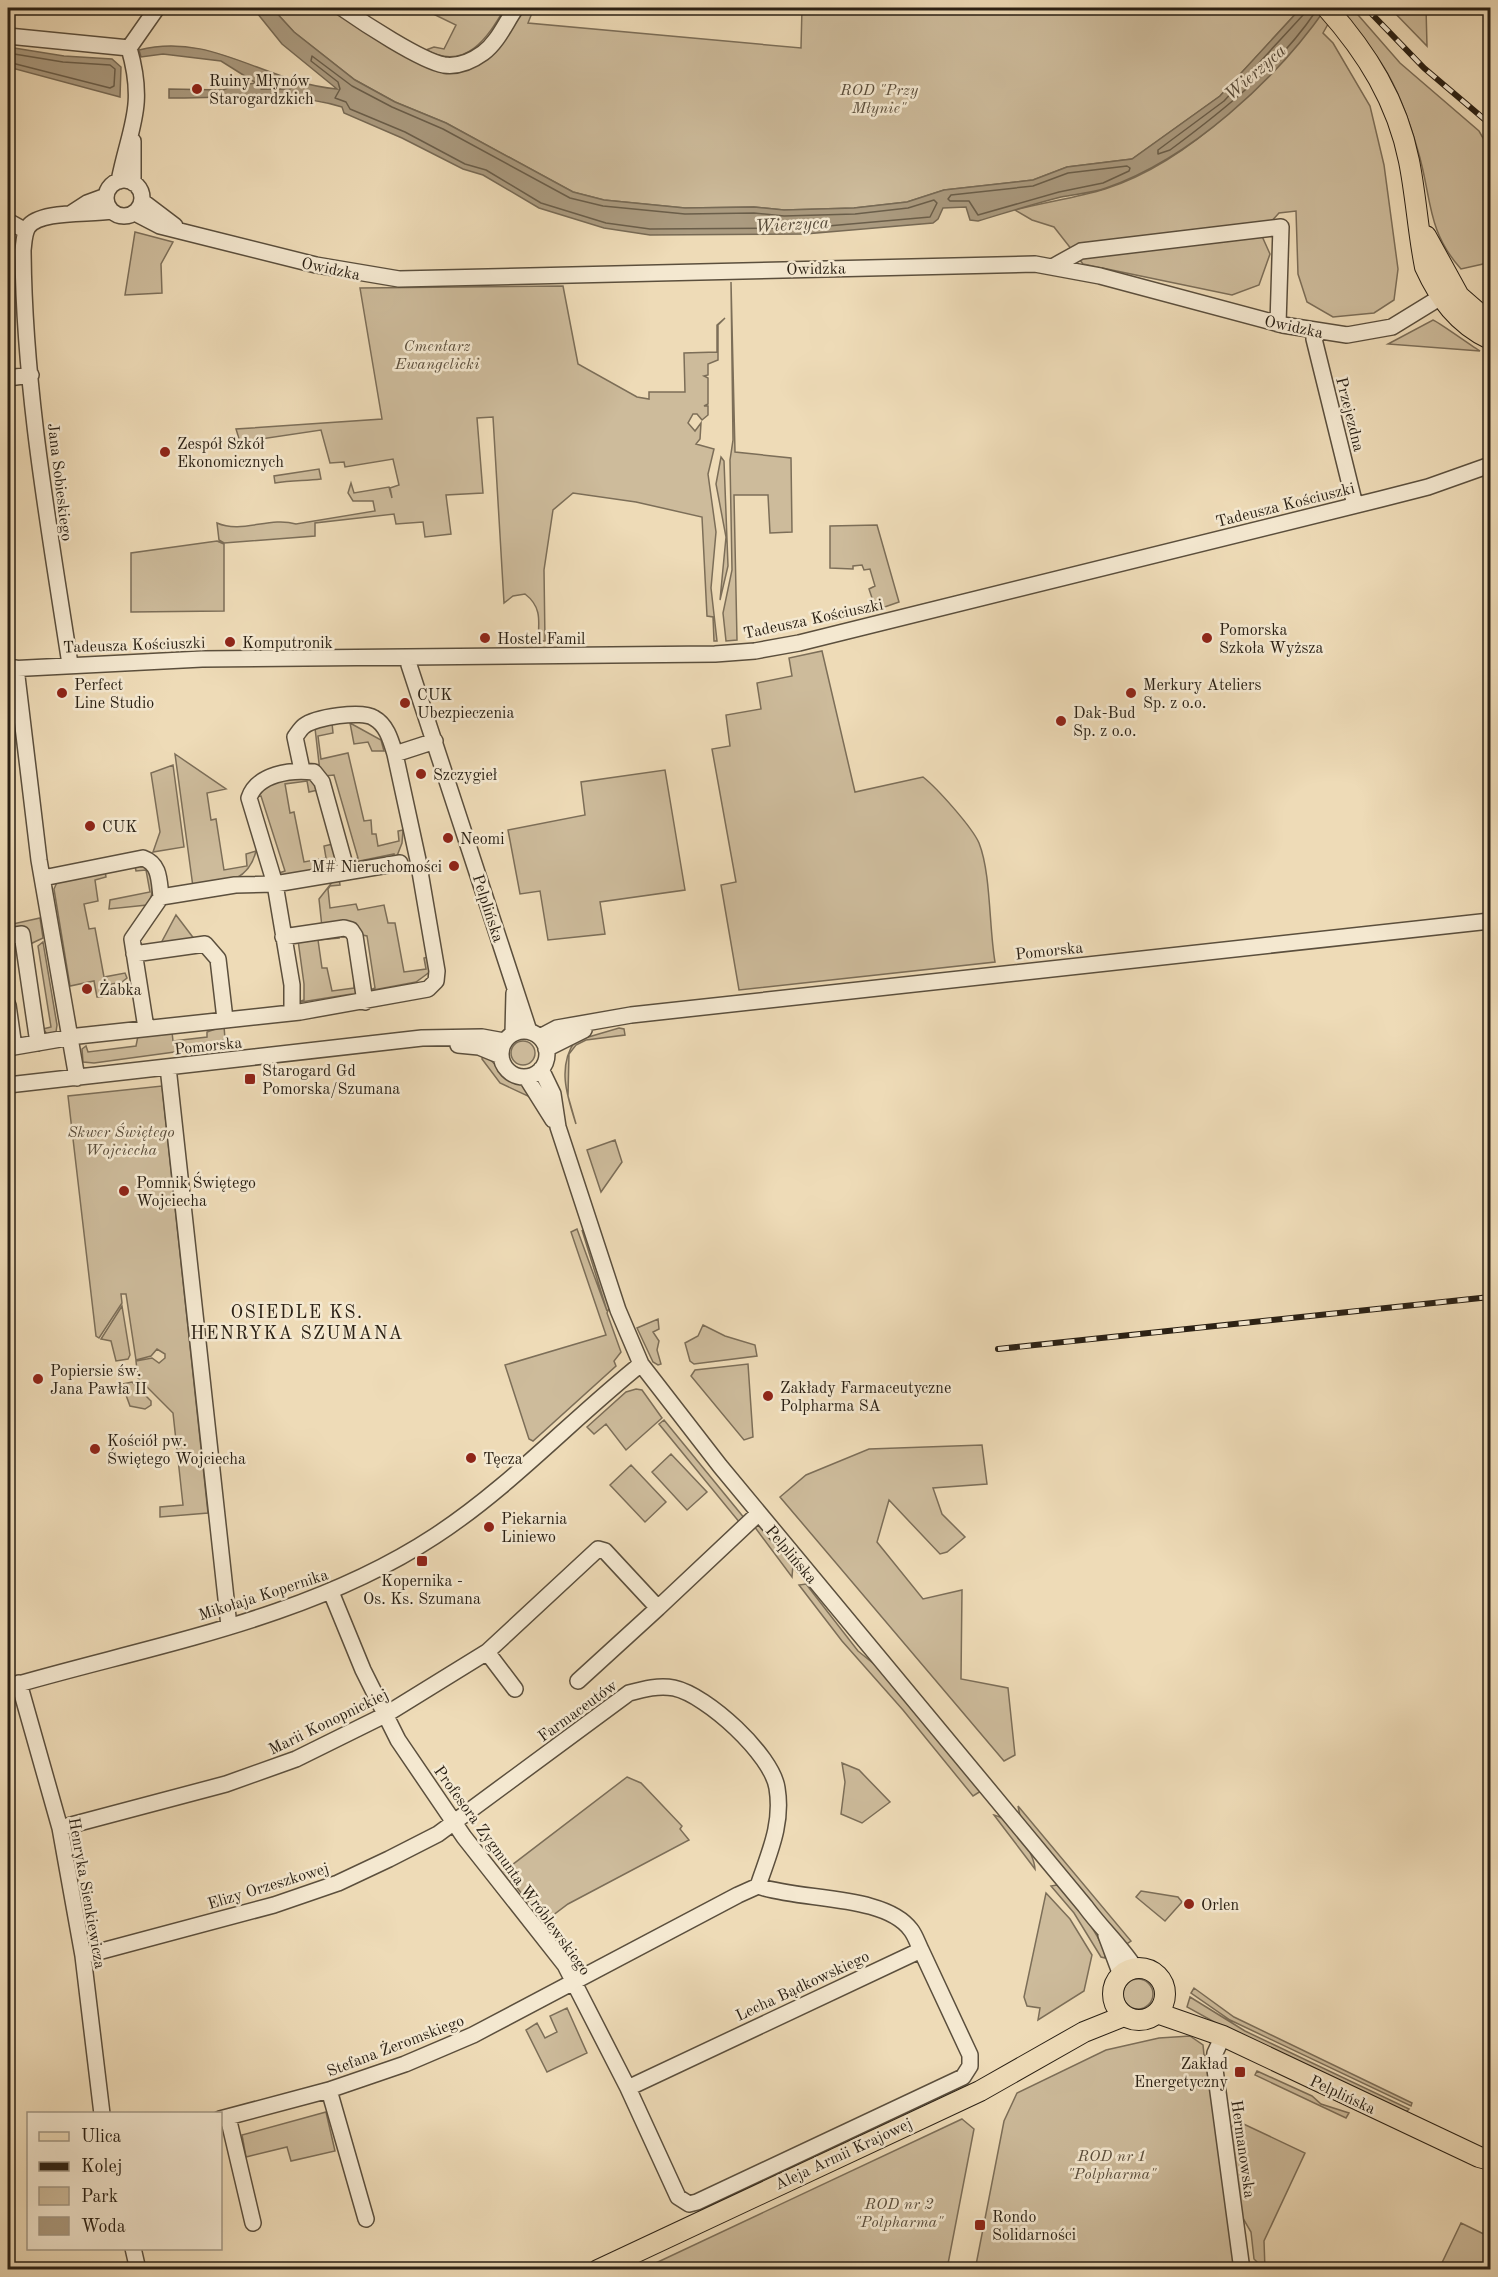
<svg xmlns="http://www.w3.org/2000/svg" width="1498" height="2277" viewBox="0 0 1498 2277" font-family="'Old Standard TT',serif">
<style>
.green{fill:#cdbb9b;stroke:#7c6e58;stroke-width:1.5}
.water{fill:#ab9b80;stroke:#776a55;stroke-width:1.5}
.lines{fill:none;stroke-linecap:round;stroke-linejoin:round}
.shore{stroke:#6a5e4a;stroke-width:1.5}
.minor-casing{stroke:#5b4f3d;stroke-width:18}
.major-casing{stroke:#2a2014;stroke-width:22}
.minor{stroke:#f4e8d0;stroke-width:15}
.major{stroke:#eedbb7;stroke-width:20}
.rail-casing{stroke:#2a2014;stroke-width:6}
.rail{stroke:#f4e8d0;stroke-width:4;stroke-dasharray:11;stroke-linecap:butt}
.poi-dot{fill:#8f2418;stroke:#f4e8d0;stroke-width:2}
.labels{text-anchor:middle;stroke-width:5;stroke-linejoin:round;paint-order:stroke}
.poi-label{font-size:16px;fill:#2a2014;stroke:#f4e8d0;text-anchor:start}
.park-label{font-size:16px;font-style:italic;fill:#5b4e3c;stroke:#f4e8d0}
.street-label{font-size:16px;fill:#2a2014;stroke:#f4e8d0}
.water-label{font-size:18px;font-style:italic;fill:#574b3a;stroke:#f4e8d0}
.neighbourhood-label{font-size:18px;letter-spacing:1.5px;fill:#2a2014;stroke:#f4e8d0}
</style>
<rect width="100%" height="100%" fill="#eedbb7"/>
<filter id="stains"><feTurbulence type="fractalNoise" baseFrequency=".00333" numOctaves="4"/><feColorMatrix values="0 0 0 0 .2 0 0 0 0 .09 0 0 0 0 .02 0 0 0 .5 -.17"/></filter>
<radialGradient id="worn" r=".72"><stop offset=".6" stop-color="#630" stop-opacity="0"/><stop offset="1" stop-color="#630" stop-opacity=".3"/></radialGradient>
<!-- green -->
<path class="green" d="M272,8h61l112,64 22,-2 56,-62h11l-6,15 273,25 1,-40h499l-81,88 -88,63 -65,8 -34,13 -89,10 -37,12 -53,6 -70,2 -30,-3 -69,1 -81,-8 -31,-8 -127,-69 -51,-21 -40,-22 -61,-48z
M421,8h84c-17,29 -39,64 -79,42l8,-3 10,2 12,-24z
M1326,8h11l-14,25 10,10 37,63 14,59 14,104 -4,31 -20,13 -41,4 -26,-15 -9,-28 -2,-63 -17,2 -11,12h-11l13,29 -11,31 -27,10 -149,-31 -29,-37 -22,-7 -17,-10c30,-8 61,-12 90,-21 91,-29 162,-111 221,-181z
M1340,8h12l48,55 79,68 11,19v103l-7,11 -22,5c-35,-39 -29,-72 -43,-118 -8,-28 -19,-60 -35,-85 -12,-20 -29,-39 -43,-58z
M1390,8h36l1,38z
M135,232l38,10 -12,22 1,29 -37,2z
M731,282l4,170 56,6 1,74 -22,1 -2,-38h-34l3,145 -11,1 -3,-28 9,-43 -2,-110 3,-20z
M563,286l15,78 59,33 12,2v-7h36l-1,-39 33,-1v-27l8,-7 -7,7v35l-10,4v11l-4,1 4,2v26l-4,2h4v9l-6,5 -5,-6h-4l-5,9 7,8 6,-8 -1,16 -4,5 18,5 -6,25 8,58 -5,56 6,53h-3l-1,-24 -6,-1 -5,-99 -66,-15 -63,-9 -20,17 -9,60 1,71h-7c1,-20 4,-34 -13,-47l-12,2 -9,7 -11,-186 -16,1 6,75 -37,2 5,39 -26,3 -2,-15 -27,2 -2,-10 -79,9v13l-91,7 -5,-3 -2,-17c25,11 53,-7 79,1l79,-13 -2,-10h-20l-5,-8 3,-10 3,10 35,-6 3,11 -2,-10 9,-3 -6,-26 -48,8 -1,-5 -14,1 -9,-33 -81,12 -4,-13 146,-10 -22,-131z
M1433,320c4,1 40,27 47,31l-92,-7z
M721,457l3,4 4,105 -8,34 6,-63 -10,-53z
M319,469l2,10c-16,2 -29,1 -46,4l-1,-7z
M877,525l22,77 -23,8 -7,-21 6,-3 -5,-17 -6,1 -2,-5 -9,1v3l-23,-1v-42z
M217,541l7,3v67l-93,1v-59z
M822,651l33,141 68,-15c14,11 49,50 56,66 12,30 10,85 16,119l-256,28 -18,-105 15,-3 -24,-133 18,-3 -4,-31 35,-6 -4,-26 35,-7 -3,-18z
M332,723l1,10 -15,3 3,23 27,-6 16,68 7,-1 1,14h4l2,12 21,-5 -1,-10 5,-1 -1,13 -7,18 -1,-7 -35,7v7l-10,-7 9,-3 -24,-83 -10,1 -4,-4 -5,-44z
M350,723l31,17 3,11h-12l-4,-9 -14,2z
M175,754l51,35 -19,4 4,27 5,-1 8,51 23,-4 -1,-12 10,-3c-8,33 -35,32 -63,36z
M173,765l11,82 -31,5 7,-20 -9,-59z
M665,770l20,120 -85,12 5,32 -57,6 -8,-49 -20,3 -12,-64 77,-15 -4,-33z
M311,774l7,16 -9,2 -2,-11 -22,3 5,29 4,-1 10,50 22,-4 -2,-12 9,-2 6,23 -58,13 -2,-7 6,-2 -24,-75 -7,1 11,-15z
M143,864l8,6c1,14 4,23 -4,35l-38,4 1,-9 40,-8 -4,-22 -10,1 -1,-5z
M105,871l1,6 -11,3 3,21 -14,3 5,25 6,-1 9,49 21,-4 2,5 -5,4 -20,4v11h-5l-3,-16 -24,5 -16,-97 4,-9z
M339,878l1,7 -10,1 -2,3 2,19 26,-4 2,6 26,-5 4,18h7l9,49 22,-3 -2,-11 5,-1 2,14 -15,11 -48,9 7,-3 -8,-52 -45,-9 -3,-28 14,-18z
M176,915l19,25 -35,5z
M40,918l3,20 -15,7 -20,-18v-2z
M337,932l2,6 -21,2 4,28h5l5,23 22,-3v-10l3,-1 1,16 -63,10 9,-3v-16l-6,-44z
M43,942l14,83 -1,7 -9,2 -4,-5 8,-2 -13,-81z
M224,1026l1,13 -21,9 -110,15 -11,-1 -1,-13 4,-3 2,6 48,-6 2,-10 34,-4 1,9 34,-4v-5z
M619,1028l5,1 1,6 -39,5 -10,5 -7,9 -1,42 8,28c-9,-28 -19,-57 -1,-83z
M511 1053a12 12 0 1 1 24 0a12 12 0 1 1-24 0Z
M483,1052l27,28 15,4 7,14 -32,-15 -18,-24z
M162,1086l46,427 -48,4v-10l23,-2 -10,-92 -35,-35 -2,-17 16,-3 7,5 6,-5v-4l-8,-5 -6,7 -15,4 -10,-66h-5l1,9 -23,35 -3,-2 -28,-240z
M615,1140l7,22 -21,30 -14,-42z
M577,1229l30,82 -25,-81 3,3 25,73 -3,7 14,39 -7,9 2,5 -83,75 -4,-2 -24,-74 101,-30 -35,-103z
M122,1306l8,49 -2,4 -12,2 -5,-20 -10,-2z
M658,1319l1,10 -6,3 6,9 -2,9 4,14 -3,1 -5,-3 -16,-34z
M703,1325l22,11 30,9 2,11 -63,8 -4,-3 -5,-18 13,-7z
M748,1364l5,73 -9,3 -53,-64 4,-6z
M132,1382l19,19v4l-6,4 -15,-3 -8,-22z
M636,1389l6,1 20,28 -36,32 -20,-26 -12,10 -7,-7 39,-35z
M664,1420l81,99 -5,4 -81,-99z
M982,1445l5,39 -54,4 9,26 23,23 -18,15 -7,2 -51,-54 -12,42 46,57 39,-9 -1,89 47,9 7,67 -11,6 -224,-264 26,-22 63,-26z
M671,1454l36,38 -20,18 -35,-38z
M631,1465l35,37 -21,20 -35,-37z
M754,1526h6l5,4 28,34 -1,13z
M806,1584l52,67 21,17 102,123 -8,5 -70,-86 -61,-69 -43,-56z
M842,1763l17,7 31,32 -28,21 -21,-9 4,-32z
M627,1777l14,6 41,43 -2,3 9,11 -121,64 -24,18 -40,-51z
M1018,1806l113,135 -6,4 -93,-113 -12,-16z
M994,1815c17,3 40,38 41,54z
M1057,1885c14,12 48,55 48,73l-4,-1 -27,-44 -23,-27z
M1141,1891l37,6 4,5 -17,19 -29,-24z
M1046,1893l24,26 22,36 -8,36 -46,29 2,-12 -13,-2 -3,-9z
M1123 1994a15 15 0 1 1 30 0a15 15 0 1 1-30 0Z
M1194,1988l40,29 178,86 -1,3 -181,-86 -39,-27z
M1190,1997l55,34 164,78 -4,4 -169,-79 -49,-27z
M567,2008l20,45 -40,19 -21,-42 11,-7 8,15 12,-6 -7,-16z
M1190,2036l13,9 1,10 5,2 27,212 -261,1 29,-149 13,-28 89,-43 53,-12z
M1257,2071l55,25 9,8 28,9 -3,5 -91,-43z
M326,2112l9,39 -44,10 -4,-14 -41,10 -4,-22z
M962,2119l12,10 -27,140h-304z
M1235,2120l70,33 -41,88 1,28h-4l2,-1 -9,-9 -3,-27 -10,-17 -12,-81z
M1461,2223l29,14v32h-51z"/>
<!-- water -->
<path class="water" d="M253,8h19l22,24 61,48 40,22 51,21 127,69 31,8 81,8 69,-1 30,3 70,-2 53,-6 37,-12 89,-10 34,-13 65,-8 88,-63 81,-88h25c-50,72 -136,151 -220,180 -14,5 -30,6 -45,9 -28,7 -56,16 -83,24l-8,-1 -4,-13 -23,1 -5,11 -5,4 -128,11 -155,1 -46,-7 -65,-20 -56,-33 -20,-6 -61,-31 -58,-25 -2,-6c-57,-18 -115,-8 -173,-9v-9l54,1 10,-4 23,-3 -35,-22 -58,-7 -22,3 -2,-7c72,-19 127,33 198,39l-55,-45z
M8,47l56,9 48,3 9,8 -1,30 -112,-30z"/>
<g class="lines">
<!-- shore -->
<path class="shore" d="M1306,8l-2,6 -80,87 -66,49v4l12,-4c54,-40 108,-83 146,-139
M8,53l55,9 47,3 5,4 -1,17 -4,2 -102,-26
M312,56l40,30 40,21 51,22 127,69 33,8 82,8 69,-1 30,3 71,-2 53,-6 26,-8 3,3 -7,14 -125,11 -155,1 -44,-6 -65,-20 -55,-33 -21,-6 -60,-32 -55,-23 -4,-7 -11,-4 5,-9 -2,-7 -27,-21z
M263,77l25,8 2,4h-29l-1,-9z
M1127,166l3,2 -1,3 -26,12 -44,9 -81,23 -9,-14h-19l-2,-2 3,-4 82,-9 35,-13z"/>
<defs>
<path id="minor" d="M342,8c20,14 79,53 102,57 14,2 28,-4 39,-12 15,-11 23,-31 33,-45
M8,36l121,12
M106 198a18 18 0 1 1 36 0a18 18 0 1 1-36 0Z
M119,181c11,-55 27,-74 10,-133l28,-40
M133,183v-42
M142,201l33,25
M135,213l25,13 156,39 83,14 636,-15 65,12 183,49 64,10 45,-8 57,-35
M70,214l17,-11 19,-7
M8,221l18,10
M1054,266l27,-15 200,-24 -3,97
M1315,331l-1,8 41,166
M8,378l23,-3
M410,657l-1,8 120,366
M70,664c-21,-137 -46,-274 -47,-414 1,-7 1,-17 5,-23 12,-17 63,-12 83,-16
M16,668l23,192 38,218
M8,669l194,-10 513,-5 40,-3 44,-8 582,-144 47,-12 62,-22
M302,770l-7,-33c3,-4 6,-9 9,-11 11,-9 58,-16 70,-8 13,7 17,23 21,36
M43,878l100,-20c17,6 16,22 18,39l-29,42 14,89
M161,897l74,-12 40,-1 -26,-86c8,-24 42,-29 65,-26l8,10 25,90
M8,936l14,-2 16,109
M283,937l61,-9 7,2 4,6 10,66
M134,954l71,-10 13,15 7,60
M8,1005l6,42 64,-11 222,-24 128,-23 8,-8 1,-10 -19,-111 -23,-106 40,-13
M292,1013v-28l-17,-101 125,-21
M501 1054a23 23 0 1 1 46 0a23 23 0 1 1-46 0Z
M513,1033l1,-40
M540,1037l17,-9 74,-13 859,-94
M458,1045l21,2 22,9
M546,1049l38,-19
M168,1067l61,559
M541,1069l12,25 5,33 60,183 23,54 79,102 365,440c16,22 36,40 50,62
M526,1077l27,43
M8,1085l414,-47 60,-1 22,4
M331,1592l32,78 35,70 66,97 101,128 63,123 50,109 11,7 8,-2 266,-125 7,-11v-11l-49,-105
M487,1652l28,37
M578,1681l80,-73
M19,1683l41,145 23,128 19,158
M8,1687c144,-42 299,-67 427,-151 75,-49 136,-116 206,-172
M60,1828l166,-44 70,-25 89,-44 102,-63 111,-103 7,2 53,57 101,-95
M1106,1935l15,40
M83,1956l191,-51 64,-22 51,-24 49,-25 191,-141c15,-4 30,-8 45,-5 33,7 98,67 103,100 6,36 -8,65 -19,98l-20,9 -265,140 -68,29 -76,26 -109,29
M1223,2036l-8,17 -1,9 28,208
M628,2088l293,-138c-3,-6 -6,-15 -10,-20 -26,-36 -112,-29 -153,-44
M329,2090l37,129
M228,2117l25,106
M133,2248l5,22"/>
<path id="major" d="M1327,8c40,45 70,93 82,153 7,35 9,71 16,106 14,31 33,57 65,72
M1426,236l33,60 31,27
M1113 1994a26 26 0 1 1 52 0a26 26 0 1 1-52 0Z
M1157,2013l66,23 256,121 11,3
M598,2270l382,-179 104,-59 40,-16"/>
</defs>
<!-- minor casing -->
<use href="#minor" class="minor-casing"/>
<!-- major casing -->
<use href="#major" class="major-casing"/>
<!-- minor -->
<use href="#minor" class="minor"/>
<!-- major -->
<use href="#major" class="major"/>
<defs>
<path id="rail" d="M1366,8l58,60 66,56
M998,1349l492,-52"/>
</defs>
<!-- rail casing -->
<use href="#rail" class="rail-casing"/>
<!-- rail -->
<use href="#rail" class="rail"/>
</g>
<!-- markers -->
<g class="poi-dot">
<circle cx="197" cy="89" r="6"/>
<circle cx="165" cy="452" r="6"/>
<circle cx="485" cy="638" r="6"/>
<circle cx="1207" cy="638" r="6"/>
<circle cx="230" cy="642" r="6"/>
<circle cx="62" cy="693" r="6"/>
<circle cx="1131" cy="693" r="6"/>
<circle cx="405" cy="703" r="6"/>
<circle cx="1061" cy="721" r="6"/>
<circle cx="421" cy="774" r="6"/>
<circle cx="90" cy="826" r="6"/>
<circle cx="448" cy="838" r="6"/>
<circle cx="454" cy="866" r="6"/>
<circle cx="87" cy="989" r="6"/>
<rect x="244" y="1073" width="12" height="12" rx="3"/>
<circle cx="124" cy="1191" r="6"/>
<circle cx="38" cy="1379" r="6"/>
<circle cx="768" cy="1396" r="6"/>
<circle cx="95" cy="1449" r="6"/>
<circle cx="471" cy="1458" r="6"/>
<circle cx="489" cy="1527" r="6"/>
<rect x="416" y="1555" width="12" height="12" rx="3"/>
<circle cx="1189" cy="1904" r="6"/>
<rect x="1234" y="2066" width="12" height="12" rx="3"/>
<rect x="974" y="2219" width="12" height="12" rx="3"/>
</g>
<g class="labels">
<!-- poi labels -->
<g class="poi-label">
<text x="209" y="86">Ruiny Młynów<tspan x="209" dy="18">Starogardzkich</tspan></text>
<text x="177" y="449">Zespół Szkół<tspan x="177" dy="18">Ekonomicznych</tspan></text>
<text x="1219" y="635">Pomorska<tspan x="1219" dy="18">Szkoła Wyższa</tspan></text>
<text x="497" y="644">Hostel Famil</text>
<text x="242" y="648">Komputronik</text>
<text x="74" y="690">Perfect<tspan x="74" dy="18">Line Studio</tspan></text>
<text x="1143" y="690">Merkury Ateliers<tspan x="1143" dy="18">Sp. z o.o.</tspan></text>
<text x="417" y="700">CUK<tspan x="417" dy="18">Ubezpieczenia</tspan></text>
<text x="1073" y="718">Dak-Bud<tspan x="1073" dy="18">Sp. z o.o.</tspan></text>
<text x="433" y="780">Szczygieł</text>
<text x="102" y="832">CUK</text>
<text x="460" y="844">Neomi</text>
<text x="442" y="872" text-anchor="end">M# Nieruchomości</text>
<text x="99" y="995">Żabka</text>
<text x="262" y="1076">Starogard Gd<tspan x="262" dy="18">Pomorska/Szumana</tspan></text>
<text x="136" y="1188">Pomnik Świętego<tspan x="136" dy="18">Wojciecha</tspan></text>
<text x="50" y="1376">Popiersie św.<tspan x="50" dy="18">Jana Pawła II</tspan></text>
<text x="780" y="1393">Zakłady Farmaceutyczne<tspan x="780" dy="18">Polpharma SA</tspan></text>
<text x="107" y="1446">Kościół pw.<tspan x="107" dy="18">Świętego Wojciecha</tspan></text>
<text x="483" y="1464">Tęcza</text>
<text x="501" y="1524">Piekarnia<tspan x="501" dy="18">Liniewo</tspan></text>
<text x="422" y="1586" text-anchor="middle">Kopernika -<tspan x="422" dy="18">Os. Ks. Szumana</tspan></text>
<text x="1201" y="1910">Orlen</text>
<text x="1228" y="2069" text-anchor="end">Zakład<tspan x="1228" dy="18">Energetyczny</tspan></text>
<text x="992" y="2222">Rondo<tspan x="992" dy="18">Solidarności</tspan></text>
</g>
<!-- park labels -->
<g class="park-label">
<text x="879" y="95">ROD "Przy<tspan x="879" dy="18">Młynie"</tspan></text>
<text x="437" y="351">Cmentarz<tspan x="437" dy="18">Ewangelicki</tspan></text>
<text x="121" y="1137">Skwer Świętego<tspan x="121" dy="18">Wojciecha</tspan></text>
<text x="1112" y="2161">ROD nr 1<tspan x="1112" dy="18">"Polpharma"</tspan></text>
<text x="899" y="2209">ROD nr 2<tspan x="899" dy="18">"Polpharma"</tspan></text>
</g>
<!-- street labels -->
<g class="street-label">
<text transform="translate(331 268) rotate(12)" y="6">Owidzka</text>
<text transform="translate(816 268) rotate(-1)" y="6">Owidzka</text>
<text transform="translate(1294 326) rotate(12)" y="6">Owidzka</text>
<text transform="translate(1351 414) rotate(76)" y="6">Przejezdna</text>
<text transform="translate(61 482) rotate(83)" y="6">Jana Sobieskiego</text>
<text transform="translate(1285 504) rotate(-14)" y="6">Tadeusza Kościuszki</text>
<text transform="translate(813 618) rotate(-12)" y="6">Tadeusza Kościuszki</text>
<text transform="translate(134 644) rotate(-2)" y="6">Tadeusza Kościuszki</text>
<text transform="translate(489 908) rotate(72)" y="6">Pelplińska</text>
<text transform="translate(1049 950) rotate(-6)" y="6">Pomorska</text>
<text transform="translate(208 1045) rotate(-6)" y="6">Pomorska</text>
<text transform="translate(792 1554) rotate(50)" y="6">Pelplińska</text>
<text transform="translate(263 1594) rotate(-18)" y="6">Mikołaja Kopernika</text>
<text transform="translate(577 1710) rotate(-36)" y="6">Farmaceutów</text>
<text transform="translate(328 1721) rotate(-26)" y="6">Marii Konopnickiej</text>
<text transform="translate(513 1870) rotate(54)" y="6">Profesora Zygmunta Wróblewskiego</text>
<text transform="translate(268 1885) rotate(-17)" y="6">Elizy Orzeszkowej</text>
<text transform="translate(88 1893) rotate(80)" y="6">Henryka Sienkiewicza</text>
<text transform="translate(802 1985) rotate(-25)" y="6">Lecha Bądkowskiego</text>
<text transform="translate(395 2045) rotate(-21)" y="6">Stefana Żeromskiego</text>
<text transform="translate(1343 2094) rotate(25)" y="6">Pelplińska</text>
<text transform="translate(1244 2149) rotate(82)" y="6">Hermanowska</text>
<text transform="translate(843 2153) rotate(-25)" y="6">Aleja Armii Krajowej</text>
</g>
<!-- water labels -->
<g class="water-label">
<text transform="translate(1255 72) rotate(-41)" y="6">Wierzyca</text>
<text transform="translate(792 224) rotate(-3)" y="6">Wierzyca</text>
</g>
<!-- neighbourhood labels -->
<g class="neighbourhood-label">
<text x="297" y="1318">OSIEDLE KS.<tspan x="297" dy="21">HENRYKA SZUMANA</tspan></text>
</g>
</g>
<!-- margin -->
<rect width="1498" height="2277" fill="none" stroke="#eedbb7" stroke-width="30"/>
<rect x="9" y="9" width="1480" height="2259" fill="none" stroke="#2a2014" stroke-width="3"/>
<rect x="15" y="15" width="1468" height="2247" fill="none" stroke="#2a2014" stroke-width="1.5"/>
<!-- legend -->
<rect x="27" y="2112" width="195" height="138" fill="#f4e8d0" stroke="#a39885" stroke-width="1.5"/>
<rect x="39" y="2132" width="30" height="9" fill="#eedbb7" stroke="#a39885" stroke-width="1.5"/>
<text x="81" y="2142" font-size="18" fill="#2a2014">Ulica</text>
<rect x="39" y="2162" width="30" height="9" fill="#2a2014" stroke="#a39885" stroke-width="1.5"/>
<text x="81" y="2172" font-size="18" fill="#2a2014">Kolej</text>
<rect x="39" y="2187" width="30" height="18" fill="#cdbb9b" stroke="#a39885" stroke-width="1.5"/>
<text x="81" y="2202" font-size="18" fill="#2a2014">Park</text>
<rect x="39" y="2217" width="30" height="18" fill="#ab9b80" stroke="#a39885" stroke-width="1.5"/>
<text x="81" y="2232" font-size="18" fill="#2a2014">Woda</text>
<rect width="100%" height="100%" filter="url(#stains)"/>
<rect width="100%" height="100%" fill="url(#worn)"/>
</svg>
